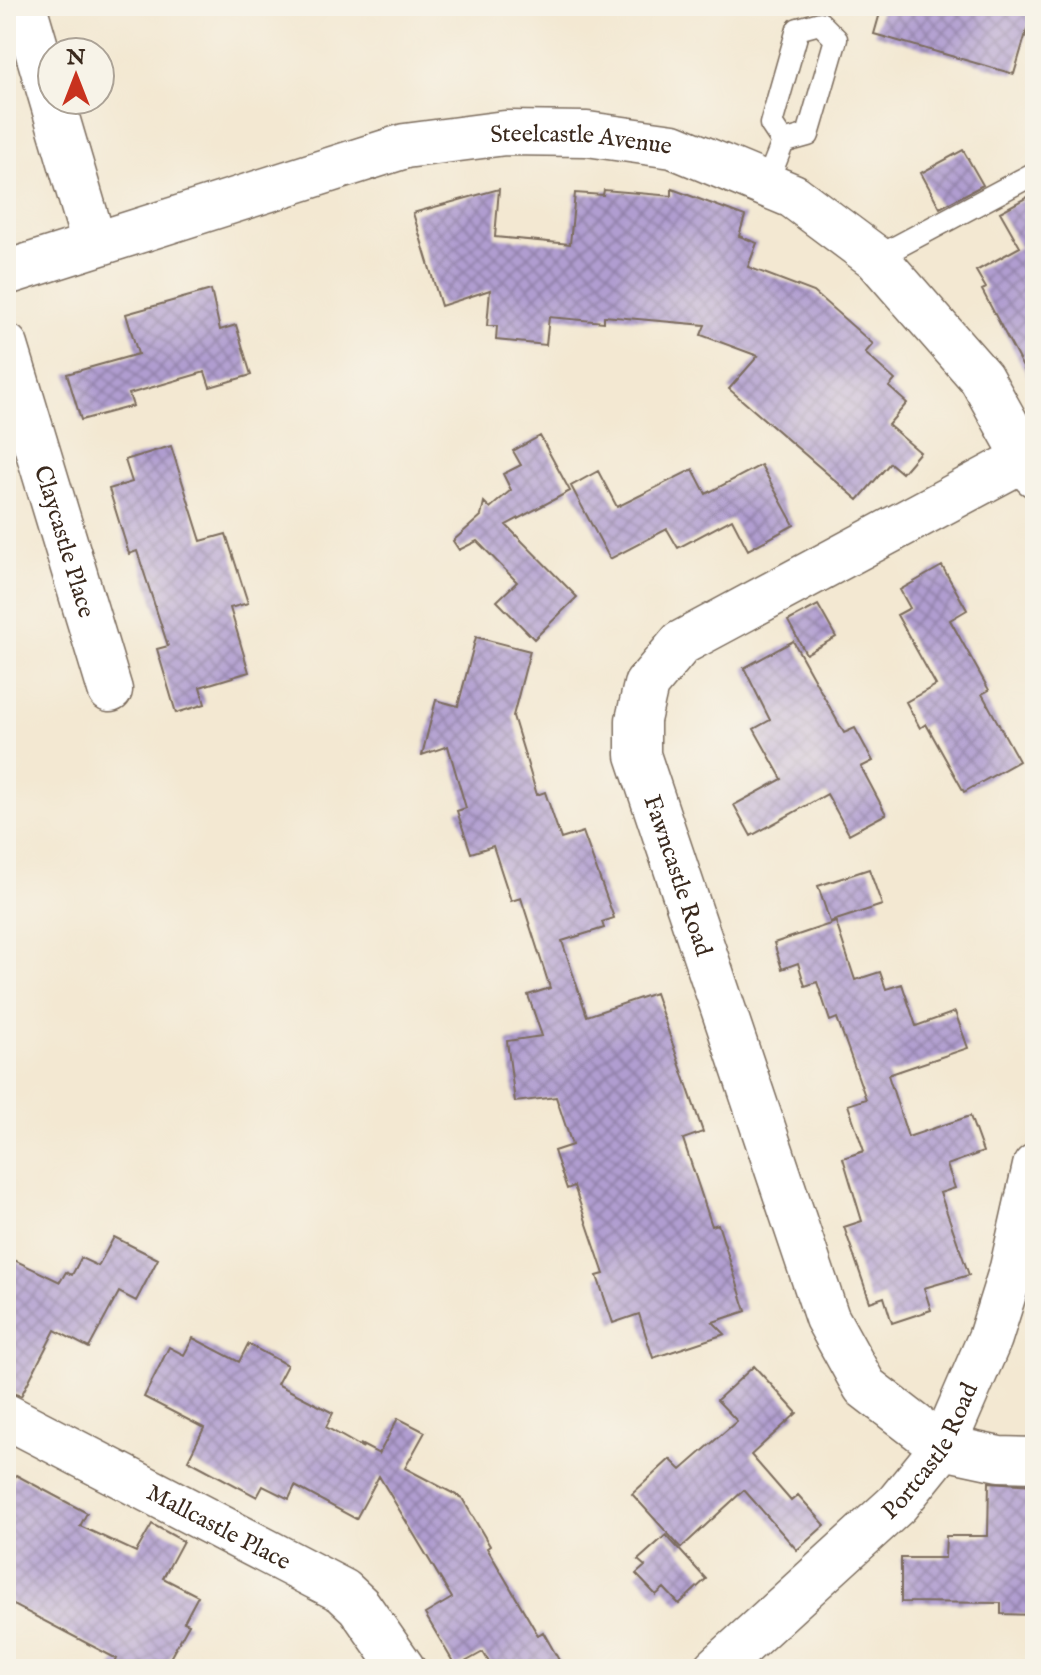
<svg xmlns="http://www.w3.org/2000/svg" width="1041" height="1675" viewBox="0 0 1041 1675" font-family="'IM FELL English',serif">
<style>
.building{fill:url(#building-cross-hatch)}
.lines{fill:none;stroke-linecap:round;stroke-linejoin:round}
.service-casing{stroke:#7b6c5d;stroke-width:25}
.minor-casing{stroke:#7b6c5d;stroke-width:47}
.service{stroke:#fff;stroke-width:22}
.minor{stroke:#fff;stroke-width:44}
.labels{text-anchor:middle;stroke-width:8;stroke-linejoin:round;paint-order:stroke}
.street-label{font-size:24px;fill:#3b2a1e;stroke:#f7f3e8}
</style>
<defs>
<pattern id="building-cross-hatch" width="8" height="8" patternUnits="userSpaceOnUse" patternTransform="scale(2)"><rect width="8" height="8" fill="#b09dd0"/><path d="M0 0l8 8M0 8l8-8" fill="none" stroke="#9080a8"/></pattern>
</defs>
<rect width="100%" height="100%" fill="#f7f3e8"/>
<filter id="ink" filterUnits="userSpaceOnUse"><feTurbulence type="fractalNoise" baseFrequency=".0125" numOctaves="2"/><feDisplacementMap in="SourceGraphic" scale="16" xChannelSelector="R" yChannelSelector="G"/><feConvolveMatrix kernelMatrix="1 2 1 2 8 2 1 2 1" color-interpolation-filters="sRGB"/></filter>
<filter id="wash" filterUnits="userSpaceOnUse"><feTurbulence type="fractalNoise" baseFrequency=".006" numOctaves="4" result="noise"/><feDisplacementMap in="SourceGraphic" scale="32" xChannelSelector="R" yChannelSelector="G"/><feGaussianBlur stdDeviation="1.8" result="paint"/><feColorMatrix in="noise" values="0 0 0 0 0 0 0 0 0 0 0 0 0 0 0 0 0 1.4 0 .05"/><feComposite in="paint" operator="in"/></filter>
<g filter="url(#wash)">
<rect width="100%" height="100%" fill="#f3e8d2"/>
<g id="blocks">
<!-- building -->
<path class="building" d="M882,6h152l-20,68 -140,-40z
M963,150l20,35 -43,23 -19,-35z
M499,189l-4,48 75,7 5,-51 28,2 1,-5 68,6v-7l73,27 -6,20 18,7 -9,24 66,25 59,52 -8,9 30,27 -6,7 18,16 -19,22 32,27 -18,21 -12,-10 -32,37 -129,-111 29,-33 -57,-21 4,-10 -101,-9v6l-55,-5 -3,28 -50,-5 1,-14h-10l3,-36 -49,16 -28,-93z
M1035,193v197l-53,-100 4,-2 -10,-17 44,-24 -20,-35z
M211,290l9,40 16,-5 15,50 -41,12 -5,-15 -76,22 4,12 -52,14 -14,-46 71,-20 -12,-40z
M540,436l30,55 -64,34 71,72 -43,42 -37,-38 20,-19 -40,-41 -18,9 -6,-9 28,-25 3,-14 6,6 21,-18 -8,-16 18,-9 -8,-14z
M171,446l30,95 25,-7 22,69 -18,5 19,64 -49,15 5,17 -29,9 -19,-64 11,-3 -31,-95 -8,3 -20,-65 23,-7 -7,-22z
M761,465l33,60 -46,25 -16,-31 -54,29 -11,-19 -57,30 -39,-73 27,-15 19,36 76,-38 13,25z
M942,566l25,44 -17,10 39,70 -7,4 37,67 -55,31 -38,-68 -6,4 -14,-26 30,-17 -39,-70 13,-7 -10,-18z
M818,605l18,32 -30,17 -18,-33z
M476,637l54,14 -17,65 24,79 8,-3 16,47 22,-7 31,86 -12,4 2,6 -42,13 25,75 68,-23 48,139 -20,7 29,87 6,-2 28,87 -33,11 12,12 -72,24 -14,-44 -26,9 -16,-47 7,-2 -30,-88 -7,3 -13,-38 18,-6 -16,-48 -41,5 -8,-61 35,-5 -14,-41 22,-7 -29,-90 -10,3 -18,-55 -22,7 -14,-42 9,-3 -18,-62 -26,9 14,-55 22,6z
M793,641l51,92 11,-5 18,33 -12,6 25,47 -37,20 -22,-40 -76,42 -17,-31 48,-26 -28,-50 16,-9 -26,-52z
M869,869l13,36 -52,17 -12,-36z
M836,922l19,58 25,-8 6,17 16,-5 14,42 39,-14 13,36 -80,27 20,62 62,-21 13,36 -36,13 8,23 -15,5 29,82 -45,13 7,22 -39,13 -8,-26 -14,5 -26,-75 18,-6 -19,-63 21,-7 -16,-46 18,-6 -29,-81 -7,3 -13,-39 -12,4 -7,-23 -16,6 -8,-26z
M114,1237l44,22 -22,42 -17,-9 -30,56 -34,-18 -34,66 -15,-5v-135l54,26 6,-10 6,3 9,-17 17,8z
M193,1338l46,24 9,-18 39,21 -10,19 56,29 -7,14 37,21 -3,-4 19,10 19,-36 27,14 -20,36 57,30 28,48 -3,2 51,87 5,-3 21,37h-71l-10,-17 -27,15 -31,-53 27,-16 -73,-122 -23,43 -61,-33 -6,13 -26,-13 -6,11 -69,-37 16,-32 -60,-31 25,-50 15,8z
M754,1366l43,47 -46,42 40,46 7,-6 27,30 -28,25 -53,-60 -63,58 -49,-54 38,-35 11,11 56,-49 -20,-21z
M16,1475l71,38 -7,13 56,26 16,-28 31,17 -20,37 35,18 -14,26 5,2 -25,45h-53l6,-10 -111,-58v-108z
M989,1482l46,3v130l-34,-1v-11l-100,-1v-44h44l1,-22h42z
M666,1535l40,44 -27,25 -15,-16 -8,7 -20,-21 9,-8 -7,-6z"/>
</g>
</g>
<g filter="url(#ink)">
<use href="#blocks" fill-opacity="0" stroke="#7b6c5d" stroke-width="2"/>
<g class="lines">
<defs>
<path id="service" d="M766,185l17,-43 -12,-18 27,-95 22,-6 16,16 -28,96 -25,7
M876,258l159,-85"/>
<g id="minor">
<path d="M24,6l70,237"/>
<path id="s1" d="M6,273l399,-127 100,-13 82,1 86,12 120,50 83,62 105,120 54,97"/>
<path id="s2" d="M6,346l104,344"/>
<path id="s3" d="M1026,458l-345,185 -35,42 -8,35v35l189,563 38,69 78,60 56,12 36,1"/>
<path id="s4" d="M6,1416l337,175 16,15 44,63"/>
<path id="s5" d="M716,1669l181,-165 46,-57 47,-109 22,-70 23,-102"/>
</g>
</defs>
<!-- service casing -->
<use href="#service" class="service-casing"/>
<!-- minor casing -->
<use href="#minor" class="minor-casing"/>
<!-- service -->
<use href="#service" class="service"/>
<!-- minor -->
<use href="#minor" class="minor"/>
</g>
</g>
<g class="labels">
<!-- street labels -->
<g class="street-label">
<text dy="8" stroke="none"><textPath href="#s1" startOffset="596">Steelcastle Avenue</textPath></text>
<text dy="8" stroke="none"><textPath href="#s2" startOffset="204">Claycastle Place</textPath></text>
<text dy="8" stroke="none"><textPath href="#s3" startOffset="644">Fawncastle Road</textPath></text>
<text dy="8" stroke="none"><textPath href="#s5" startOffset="308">Portcastle Road</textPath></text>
<text dy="8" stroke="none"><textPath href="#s4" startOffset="240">Mallcastle Place</textPath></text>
</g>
</g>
<!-- margin -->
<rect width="1041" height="1675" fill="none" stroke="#f7f3e8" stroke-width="32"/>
<!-- north arrow -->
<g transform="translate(76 76)"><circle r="38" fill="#f7f3e8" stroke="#aca397" stroke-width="2"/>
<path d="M0-6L14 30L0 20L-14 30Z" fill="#c8321e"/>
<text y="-12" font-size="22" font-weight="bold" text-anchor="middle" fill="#3b2a1e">N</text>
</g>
</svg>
